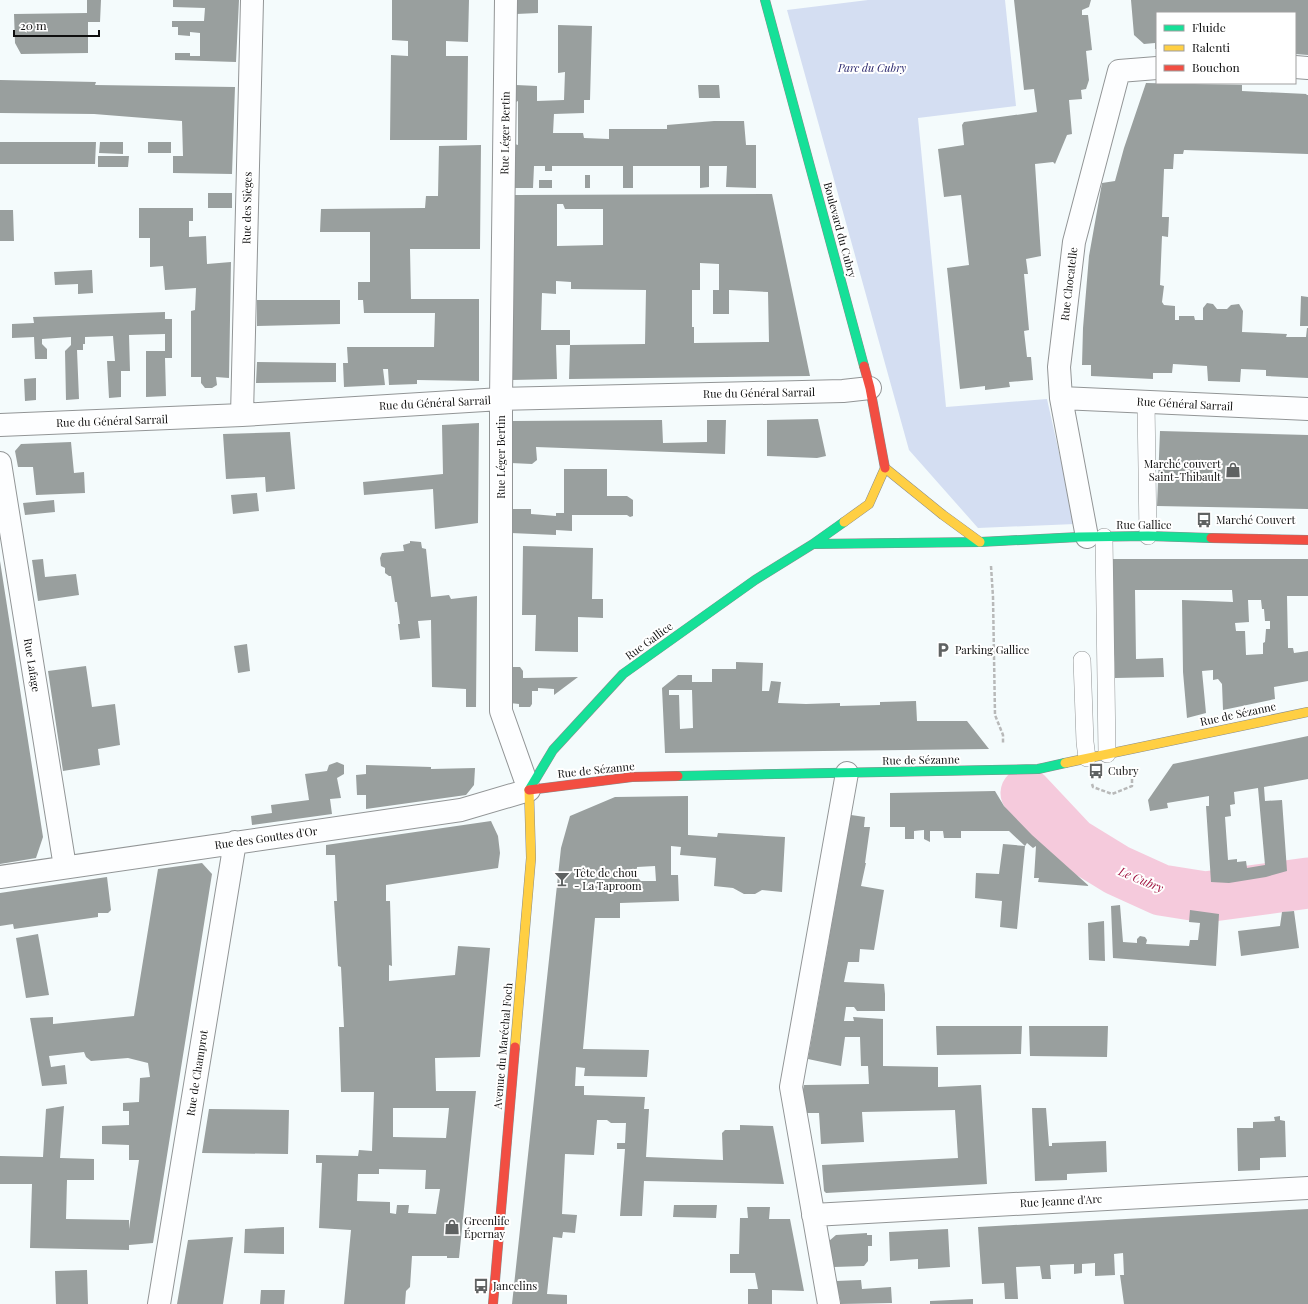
<svg xmlns="http://www.w3.org/2000/svg" width="1308" height="1304" viewBox="0 0 1308 1304" font-family="'Playfair Display',serif">
<style>
.green{fill:#d4def2}
.lines{fill:none;stroke-linecap:round;stroke-linejoin:round}
.river{stroke:#f5cadc;stroke-width:51}
.building{fill:#999f9e;fill-rule:evenodd}
.lane-casing{stroke:#929596;stroke-width:18}
.street-casing{stroke:#929596;stroke-width:24}
.fast-casing{stroke:#898c8c;stroke-width:10}
.slow-casing{stroke:#898c8c;stroke-width:10}
.jam-casing{stroke:#898c8c;stroke-width:10}
.path{stroke:#b8b9b9;stroke-width:2.5;stroke-dasharray:4 2;stroke-linecap:butt}
.lane{stroke:#fdfeff;stroke-width:17}
.street{stroke:#fdfeff;stroke-width:22}
.fast{stroke:#16e098;stroke-width:9}
.slow{stroke:#ffcf43;stroke-width:9}
.jam{stroke:#f24e42;stroke-width:9}
.labels{text-anchor:middle;stroke-width:4;stroke-linejoin:round;paint-order:stroke}
.park-label{font-size:11px;font-style:italic;fill:#211e67;stroke:#fff}
.street-label{font-size:11px;fill:#0f0f0f;stroke:#fff}
.poi-label{font-size:11px;fill:#0f0f0f;stroke:#fff;text-anchor:start}
.water-label{font-size:12px;font-style:italic;fill:#a21743;stroke:#fff}
</style>
<rect width="100%" height="100%" fill="#f4fbfc"/>
<!-- green -->
<path class="green" d="M868,0h137l11,106 -98,12 28,289 101,-8 28,125 -97,4 -69,-78 -122,-440z"/>
<g class="lines">
<!-- river -->
<path class="river" d="M1026,793l47,50 44,27 44,20 44,7 103,-14"/>
</g>
<!-- building -->
<path class="building" d="M87,0h14l-1,22h-12v31l-67,1 -6,-11 -1,-29 73,-1z
M173,0h66l-3,62 -61,-2v-7h15v3h10v-23l-10,-1v4l-12,-1v-8h-6v-6h32l1,-13 -32,-1z
M392,0h77l-1,42 -22,-1v15h22l-1,84h-77l1,-85 17,1v-15l-16,-1z
M517,0h21v13l-22,1z
M1014,0h77l-2,7 -7,3v5h6l4,35 -6,1 3,29 -3,9 -5,1 1,9 -13,1 3,34 -5,1 -12,29 -2,-2 -18,2 6,92 -15,3 2,15h-4l5,56 -5,1 3,26h4l2,23 -24,2 1,5 -25,3v-4l-25,3 -13,-121 22,-3 -8,-70 -17,2 -6,-48 26,-4 -2,-20 2,-3 73,-10 -3,-23 -10,1z
M1131,0h177v55l-13,-1v-41h-138v36h-2v-6l-11,1 -10,-9z
M558,25l34,1 -2,74h-6v13l-30,1 -1,19h30l1,5 25,1v-10h58v-4l47,-4h30l2,24h10v43l-30,-1 1,-21h-18v21l-9,1v-22h-67v22h-10v-22h-71v5h-7v-5h-11l-1,22h-18v-44l3,1v-44l-2,1v-17l21,1v15l27,-1 1,-28 -7,1z
M0,80l96,2 -1,3 140,2 -3,87 -59,-1v-17h10l-1,-35 -88,-7 -94,-1z
M1146,83l96,2v6l65,3 -1,1h2v59l-124,-4 -1,4h-9l-1,15h-9l-2,48h7l-1,20 -6,-1 -2,49 4,1 -2,16 2,3 11,1v14h4v-4h15l1,4h8v-12l4,-5 6,1 4,5h10l4,-4 8,-1 4,7 -1,21 45,2 -1,3h20l1,-9h1v50l-42,-2v-6l-25,-1 -1,13 -32,-1 -1,-15 -34,-2 -1,9h-19v6l-62,-3v-11h-9l1,-37 6,-72 13,-73 13,-2 9,-33z
M698,85h21l1,13h-21z
M0,142h96l-1,22h-95z
M100,142h23v12l-24,-1z
M148,142h23v11h-23z
M481,145l-1,104h-70l1,50h68v82l-62,-1v4l-28,1 -1,-16h-5l2,16 -41,2 -1,-24h5l-1,-16h87l1,-34h-71l-1,-13h-5v-18h12v-50h-50l1,-23 104,-1 1,-12h12l1,-50z
M98,156h31l-1,11h-30z
M585,175h5v13h-5z
M539,180h13v8h-13z
M208,193h24v15h-24z
M772,194l38,182 -241,3 1,-34 75,-1 1,-54 -75,-1v-7l-15,-1v13l-14,-1 -1,37h29v15h-14l1,34 -45,1 3,-185zM557,204h6l2,5h38v36l-46,1zM700,263l19,1v26h-6v24h16v-24l39,2 1,50 -75,1v-16h-2v-37h8z
M139,208h54v13h-4v16l17,-1 1,28 24,-2 -2,116 -13,-1 1,8 -5,3h-7l-4,-5v-6h-10v-66l4,-1 1,-22 -31,2 -2,-24 -13,1v-29h-11z
M0,210h13l1,31h-14z
M92,270l1,23 -15,1v-10l-23,1 -1,-13z
M1301,296l7,1v29h-8z
M257,300h83v24l-83,2z
M165,312v7h7v39h-7l1,38 -20,1v-46h19v-17l-36,1 1,36h-9v26l-12,1 -2,-37h8l-2,-25 -28,1v7h-2v6h-6l2,49 -13,1 -1,-49 6,-6v-8l-29,2v5l5,5v10h-12l-1,-22 -22,1v-14l22,-1 -1,-6z
M257,362l79,1v19l-80,1z
M36,378v22l-11,1 -1,-22z
M818,419l8,37 -9,2 -50,-2v-36z
M662,420l1,23 44,-1v-22h19l-1,34 -189,-7 1,13 -5,4 -21,-1v-42z
M479,423l-1,100 -43,6 -2,-40 -69,6 -1,-13 80,-8 -1,-49z
M1160,431l148,4v74l-151,-3z
M290,432l5,57 -29,3 -1,-15 -39,2 -3,-45z
M71,442l3,31 10,-1 1,21 -49,2 -3,-28h-15l-3,-16 6,-7z
M564,469h43v27h20l6,4v16l-3,1 -3,-2h-55v16l-16,-1v5l-45,-2v-24h20v5l25,2v-3h8z
M257,493l2,18 -26,3 -2,-19z
M54,500l1,12 -30,3 -2,-12z
M410,541l11,1 1,6 4,1 5,48 18,-2 2,4 26,-3 -1,111h-10v-18l-34,-2 -1,-67 -13,1 2,17 -20,2 -2,-16h2l-3,-22h-2l-4,-26h-2l-4,-3v-5l-4,-2 -1,-8 2,-5 22,-2 -1,-6 7,-2z
M523,546l70,2 -1,51h11v19l-25,-1v35l-43,-1 1,-36h-14z
M43,559l2,18 31,-3 3,21 -41,6 -6,-41z
M1110,559h198v37h-21l1,52h5l1,5 14,-2v30l-34,6 1,12 -52,11 -1,-26 -4,-5 -5,1v-10l-11,1 4,42 -19,5 -4,-46 -1,-72 51,2 -1,-12h-97l1,69 27,-1 1,19 -49,1zM1248,600h13l1,9h2l1,12h5v8h-4l-1,13 -2,1v11l-17,1 -1,-24h-9l-1,-8 14,-1z
M0,561l43,276 -7,21 -36,6z
M247,644l3,27 -12,2 -4,-27z
M736,662l27,1 -1,28h7l2,-10 10,1 -3,21 28,1 34,-1v3l40,-1v-3l36,-1 1,20h50l22,28 -324,4 -3,-65 16,-13h14v7h20v-13h24zM669,690h23l1,38 -13,1 -1,-34h-10z
M86,666l6,41 23,-3 5,41 -22,4 2,16 -37,6 -15,-100z
M510,667h10l3,4v7l55,-1 -24,18v-6l-16,-1v3h-6v13l-2,3h-11v-3l-9,-1z
M1308,736v43l-44,8 1,14 17,-1 5,71 -21,6 -37,6 -18,-1 -5,-76h3v-10l-42,7 1,5 -18,3 -2,-11 25,-36zM1258,788l7,77 -18,3 -1,-7 -9,1v-3l-9,1 -3,-43 6,-1 -1,-11 5,-1 -1,-12z
M337,762l7,3v9l-7,4 4,20 -11,1 2,15 -80,11 -1,-9 21,-3 -1,-8 38,-5 -4,-26 22,-3 2,-6z
M366,765l65,2v2l44,-1 -1,17 -8,10 -100,14v-14h-9l-1,-20 10,-1z
M995,791l9,15 28,29 57,51 -51,-4 1,-4h-5l2,-32 -3,2 -6,-5 -2,3 -16,-15h-48v7h-17l-1,-7h-13v11l-6,-3v-9l-10,1v8h-9v-12h-15v-34z
M688,796v39l29,2 1,-4 67,4 -3,55 -20,-2 -7,4h-11l-11,-6 -19,-2 2,-28 -36,-3 1,-8 -10,-1v29h7l1,26 -59,2v15h-25l-12,131 66,1 -2,27 -63,-1 1,-8 -9,-1 -1,19h9v9l61,2 -1,12h5l-3,48 77,3 -1,-27 3,-3h15v-5l33,1 11,58 -140,-3 -2,35h-22l5,-67h-8v-6h8l1,-20h-15l-4,-3h-10l-3,35 -29,-1 -3,60 15,1 -2,18 -12,-1 -1,6 -9,-1 -6,57 20,1v9h-55l49,-456 9,-32 45,-19zM655,866l1,15h-15l-4,-4v-10z
M851,815l14,2 -1,10h6l-5,36h1l-5,23 23,4 -10,60 -14,-1 -1,13h-11l-4,20 40,2 1,10v17h-28l-3,-4h-8l-2,14h10l-1,-4 30,2v47l55,1v20l43,-2 6,99 -161,9 -2,-2 -2,-26 136,-7 -3,-48 -93,2 2,30 -43,2 -2,-31h-13l-4,-19 2,-9 65,-1 -1,-18h-7l-1,-29h-15l-4,29 -33,-7z
M491,821l7,15 2,17 -2,15 -112,17v16h4l2,65 -3,-1v16l66,-6 3,-29 32,2 -10,109 -45,1 1,33h40l-17,167h-12v-2h-35l-2,31 -4,4 -1,13h-61l7,-74 -32,-2 3,-65h-6v-8l42,1 1,-6 13,1 2,-59h-33l-2,-65h5l-3,-60 -3,-1 -4,-65h3l-2,-46h-9v-10zM393,1108h56l-3,30 -53,-1zM379,1169l47,1 -1,19h15l-4,25 -28,-1 1,-8h-12l-1,9 -6,-1v-11l-33,-1 1,-27h21z
M1003,844l22,2 -8,83 -17,-2 2,-26 -27,-3 1,-25 23,1z
M202,863l10,11 -59,369 -24,2v5l-99,-2 2,-64h-32v-28l43,1 3,-48 18,-3 -4,52 34,1v21h-27l-1,39 63,1v9l10,-69h-10v-15l-27,-1v-18l27,-1v-14h-6v-8l16,-1 1,-24 10,-1 -2,-14 -20,-5 -37,3 -5,-4 -2,-5 -35,4 2,11 14,-2 2,19 -25,2 -12,-68 23,-1v7l81,-8 24,-147z
M107,877l4,33 -3,3h-10v4l-84,12 -1,-5 -13,2v-33z
M1120,905l3,37 14,1v-4l3,-3 5,1 2,3 -1,4 43,2 1,-6h8l2,-17 -11,-1 1,-12 29,4 -3,52 -103,-8 -2,-52z
M1294,911l5,37 -58,8 -3,-25 42,-5 2,-14z
M1104,921l1,40 -16,-1 -1,-37z
M38,934l11,61 -23,3 -10,-60z
M936,1026h86l-1,28 -84,1z
M1029,1026h79l-1,31 -77,-1z
M1032,1108h14l3,38h3v-3l54,-2 1,31 -40,2v6l-32,1z
M209,1109l80,1 -1,44 -86,-1z
M1280,1116v4l5,1 1,36 -26,1v12l-22,1 -1,-43h16v-6l22,-1 -1,-4z
M674,1205h43l-1,13 -43,-1z
M747,1207h23l-1,12h21l14,72 -32,-1v14h-24v-15h10l-3,-16h-25v-19h9l1,-36h8z
M1308,1209v95h-184l-4,-29h4l-1,-22 -9,1 1,21 -20,1v-13l-13,1v9l-8,1v-10l-24,1 1,14h-9l-2,-13 -24,1 2,32h-13l-1,-16 -22,1 -4,-57z
M284,1227v27l-40,-1 1,-24z
M948,1229l2,38 -32,2v-10l-28,2 -1,-29z
M867,1233v2h5v11h-4v15l-4,5 -30,1 -5,-26 7,-6z
M233,1237l-10,67h-46l11,-64z
M87,1270l1,34h-32l-1,-33z
M861,1280l1,9 29,-2 1,16 -51,1 -5,-23z
M261,1290h24l-1,14h-24z
M973,1299v5h-43v-3z"/>
<g class="lines">
<defs>
<path id="lane" d="M1146,402l2,134
M1104,537l3,217
M1082,660l3,82 2,16"/>
<path id="street" d="M1295,67l13,1
M1061,398l247,11
M242,415l10,-415
M0,425l242,-10 259,-16 342,-8 27,-3
M0,463l65,404
M1087,537l-26,-139 -2,-31 15,-125 45,-171 38,-3
M0,877l461,-67 68,-20 -28,-79v-312l5,-399
M813,1215l495,-27
M159,1304l76,-462
M829,1304l-38,-217 56,-314"/>
<path id="fast" d="M765,0l99,366
M813,544l167,-2 99,-5 69,-1 63,2
M678,776l360,-7 27,-6
M529,790l24,-40 70,-76 132,-94 58,-36 31,-22"/>
<path id="slow" d="M885,468l58,47 37,27
M844,522l25,-18 16,-36
M1065,763l243,-51
M515,1047l16,-189 -2,-68"/>
<path id="jam" d="M864,366l6,22 15,80
M1211,538l97,2
M529,790l103,-13 46,-1
M493,1304l22,-257"/>
</defs>
<!-- lane casing -->
<use href="#lane" class="lane-casing"/>
<!-- street casing -->
<use href="#street" class="street-casing"/>
<!-- fast casing -->
<use href="#fast" class="fast-casing"/>
<!-- slow casing -->
<use href="#slow" class="slow-casing"/>
<!-- jam casing -->
<use href="#jam" class="jam-casing"/>
<!-- path -->
<path class="path" d="M991,566l2,31 2,118 8,20v8
M1092,784l1,3 19,7 20,-8v-11"/>
<!-- lane -->
<use href="#lane" class="lane"/>
<!-- street -->
<use href="#street" class="street"/>
<!-- fast -->
<use href="#fast" class="fast"/>
<!-- slow -->
<use href="#slow" class="slow"/>
<!-- jam -->
<use href="#jam" class="jam"/>
</g>
<!-- icons -->
<defs>
<symbol id="shop-bare" viewBox="-9 -9 18 18"><path d="M-5-2.5h2.3a2.7 3.5 0 0 1 5.4 0H5L5.5 6h-11ZM-1.5-2.5h3a1.5 2.3 0 0 0-3 0Z" fill="#5f6262" stroke="#fff" stroke-width="2.5" paint-order="stroke"/></symbol>
<symbol id="bus-bare" viewBox="-9 -9 18 18"><path d="M-5-6H5V4H4V6H2V4H-2V6H-4V4H-5ZM-3.5-4V0h7V-4ZM-3.5 1.2v1.5H-2V1.2ZM2 1.2v1.5H3.5V1.2Z" fill="#5f6262" stroke="#fff" stroke-width="2.5" paint-order="stroke"/></symbol>
<symbol id="parking-bare" viewBox="-9 -9 18 18"><path d="M-3.5-5.5H1a3.5 3.5 0 0 1 0 7H-1V5.5H-3.5ZM-1-3.4V-.6H.8a1.4 1.4 0 0 0 0-2.8Z" fill="#5f6262" stroke="#fff" stroke-width="2.5" paint-order="stroke"/></symbol>
<symbol id="bar-bare" viewBox="-9 -9 18 18"><path d="M-6-5H6L.8 .8V4.5H3.5V6h-7V4.5H-.8V.8Z" fill="#5f6262" stroke="#fff" stroke-width="2.5" paint-order="stroke"/></symbol>
</defs>
<g fill-rule="evenodd">
<use href="#shop-bare" x="1222" y="459" width="22" height="22"/>
<use href="#bus-bare" x="1193" y="509" width="22" height="22"/>
<use href="#parking-bare" x="932" y="639" width="22" height="22"/>
<use href="#bus-bare" x="1085" y="760" width="22" height="22"/>
<use href="#bar-bare" x="551" y="868" width="22" height="22"/>
<use href="#shop-bare" x="441" y="1216" width="22" height="22"/>
<use href="#bus-bare" x="470" y="1275" width="22" height="22"/>
</g>
<g class="labels">
<!-- park labels -->
<g class="park-label">
<text x="872" y="72">Parc du Cubry</text>
</g>
<!-- street labels -->
<g class="street-label">
<text transform="translate(505 133) rotate(-89)" y="4">Rue Léger Bertin</text>
<text transform="translate(247 208) rotate(-89)" y="4">Rue des Sièges</text>
<text transform="translate(840 230) rotate(75)" y="4">Boulevard du Cubry</text>
<text transform="translate(1069 284) rotate(-83)" y="4">Rue Chocatelle</text>
<text transform="translate(759 393) rotate(-1)" y="4">Rue du Général Sarrail</text>
<text transform="translate(435 403) rotate(-3)" y="4">Rue du Général Sarrail</text>
<text transform="translate(1185 404) rotate(3)" y="4">Rue Général Sarrail</text>
<text transform="translate(112 421) rotate(-2)" y="4">Rue du Général Sarrail</text>
<text transform="translate(501 457) rotate(-90)" y="4">Rue Léger Bertin</text>
<text x="1144" y="529">Rue Gallice</text>
<text transform="translate(649 641) rotate(-36)" y="4">Rue Gallice</text>
<text transform="translate(32 665) rotate(81)" y="4">Rue Lafage</text>
<text transform="translate(1238 714) rotate(-12)" y="4">Rue de Sézanne</text>
<text transform="translate(921 760) rotate(-1)" y="4">Rue de Sézanne</text>
<text transform="translate(596 770) rotate(-6)" y="4">Rue de Sézanne</text>
<text transform="translate(266 838) rotate(-8)" y="4">Rue des Gouttes d'Or</text>
<text transform="translate(503 1046) rotate(-85)" y="4">Avenue du Maréchal Foch</text>
<text transform="translate(197 1073) rotate(-81)" y="4">Rue de Champrot</text>
<text transform="translate(1061 1201) rotate(-3)" y="4">Rue Jeanne d'Arc</text>
</g>
<!-- poi labels -->
<g class="poi-label">
<text x="1221" y="468" text-anchor="end">Marché couvert<tspan x="1221" dy="13">Saint-Thibault</tspan></text>
<text x="1216" y="524">Marché Couvert</text>
<text x="955" y="654">Parking Gallice</text>
<text x="1108" y="775">Cubry</text>
<text x="574" y="877">Tête de chou<tspan x="574" dy="13">- La Taproom</tspan></text>
<text x="464" y="1225">Greenlife<tspan x="464" dy="13">Épernay</tspan></text>
<text x="493" y="1290">Jancelins</text>
</g>
<!-- water labels -->
<g class="water-label">
<text transform="translate(1141 880) rotate(23)" y="4">Le Cubry</text>
</g>
</g>
<!-- legend -->
<rect x="1156" y="12" width="140" height="72" fill="#ffffff" stroke="#9f9f9f"/>
<rect x="1164" y="25" width="20" height="6" fill="#16e098" stroke="#9f9f9f"/>
<text x="1192" y="32" font-size="12" fill="#0f0f0f">Fluide</text>
<rect x="1164" y="45" width="20" height="6" fill="#ffcf43" stroke="#9f9f9f"/>
<text x="1192" y="52" font-size="12" fill="#0f0f0f">Ralenti</text>
<rect x="1164" y="65" width="20" height="6" fill="#f24e42" stroke="#9f9f9f"/>
<text x="1192" y="72" font-size="12" fill="#0f0f0f">Bouchon</text>
<!-- scale -->
<path d="M14 30v6h85v-6" fill="none" stroke="#0f0f0f" stroke-width="2"/>
<text x="20" y="30" font-size="12" fill="#0f0f0f" stroke="#ffffff" stroke-width="3" paint-order="stroke">20 m</text>
</svg>
